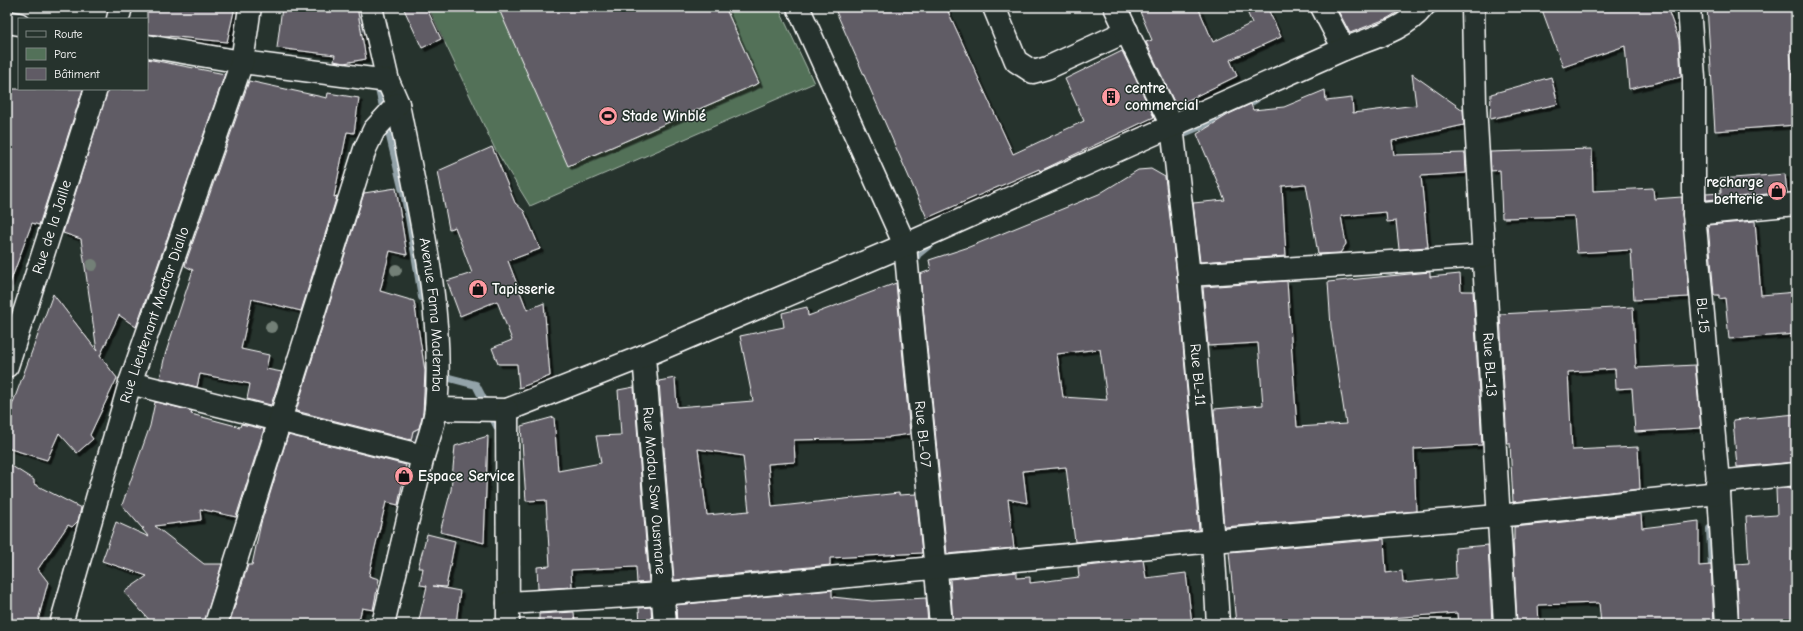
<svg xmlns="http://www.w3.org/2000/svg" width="1803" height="631" viewBox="0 0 1803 631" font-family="'Comic Neue',sans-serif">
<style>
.green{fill:#537159;stroke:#a9b8ac}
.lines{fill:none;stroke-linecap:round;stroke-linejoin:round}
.stream{stroke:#93a3a9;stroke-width:8}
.building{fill:#605b65;stroke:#fff;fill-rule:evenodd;filter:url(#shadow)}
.street-casing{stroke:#fff;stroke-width:25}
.street{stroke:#26332d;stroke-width:22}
.tree{fill:#738077}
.labels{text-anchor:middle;stroke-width:3;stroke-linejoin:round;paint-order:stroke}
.poi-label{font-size:15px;font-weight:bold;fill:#fff;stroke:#26332d;text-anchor:start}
.street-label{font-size:15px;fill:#fff;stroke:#26332d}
</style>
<defs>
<filter id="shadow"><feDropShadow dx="3.5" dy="3.5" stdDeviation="0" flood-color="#0009"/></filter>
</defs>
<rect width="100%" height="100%" fill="#26332d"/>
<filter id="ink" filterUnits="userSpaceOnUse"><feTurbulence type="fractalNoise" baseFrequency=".025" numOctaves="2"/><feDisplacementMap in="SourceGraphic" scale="8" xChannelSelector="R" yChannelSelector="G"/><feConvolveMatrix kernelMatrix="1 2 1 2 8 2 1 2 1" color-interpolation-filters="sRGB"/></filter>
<g filter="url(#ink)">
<!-- green -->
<path class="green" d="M428,7h350l36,76 -284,123 -35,-57z"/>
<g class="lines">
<!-- stream -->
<path class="stream" d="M360,7l5,22
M1425,13l14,-6
M377,81l32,136 13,80
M1174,137l60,-25 22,-13
M912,264l6,-10 16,-13
M438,375l38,10 25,49
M414,453l13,-79
M1710,529l5,95"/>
</g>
<!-- building -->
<path class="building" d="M147,7h88l-8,35 -80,-8z
M282,7h75l9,52 -22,4 -10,-2 1,-6 -58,-7z
M403,7h23l15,32 -19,9z
M498,7h227l34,76 -191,83z
M834,7h112l67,147 71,-33 -19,-42 57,-28 32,66 -114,54 -1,-2 -112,49z
M1138,7h60l15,35 39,-19 -7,-16h22l14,30 -51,23 7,16 -61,30 -30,-64 6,-2z
M1336,7h70l-18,11 -38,15z
M1541,7h126l12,33 2,37 -52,12 -4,-43 -62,21z
M1707,7h89v42l-6,1 6,75 -81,6z
M147,59l78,15 -89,253 -17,-12 -19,41 17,22 -27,57 3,4 -16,14 -18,-20 -12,27 -40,-12v-29l46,-125 44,57 -16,-112 -18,-6 45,-144h39z
M1412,74l51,36 1,15 -72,16 2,14 71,-2 1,20 -45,3 7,71 -29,2 -3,-28 -9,1 -1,-10 -45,4 5,28 -6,9 -22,1 -12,-70 -24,2 4,70 -86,6 -7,-59 32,-3 -28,-66 34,-21 20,-9 2,6 31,-3 41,-17 1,11 26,-3 1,15 63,-8z
M1551,77l7,27 -68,15 1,-25z
M249,81l78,17 1,-5 31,5 -5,35 -7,-1 -13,65 3,-1 -36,115 -49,-12 -11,50 28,6 -3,14 16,3 -11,33 -24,-6 3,-15 -50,-10 -3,13 -37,-9 5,-23 28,-85 -8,-4 1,-4z
M7,89h76l-44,136 -7,-2 -22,60h-3z
M492,147l23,56 9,8 16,38 -32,12 19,49 17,-7 6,73 -31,12 -2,-24h-19l-6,-16 20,-8 -15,-39 -37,15 -13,-35 25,-8 -17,-46 -6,2 -11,-58z
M1592,149l1,42 60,-3 1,11 28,-2 7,100 -55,3 -3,-50 -54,3 -3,-37 -72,2 -2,-48 -9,1 -1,-19z
M1151,169l14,8 12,99 22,254 -124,12 -9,-75 -43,4 4,32 -19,-4 6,49 -67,6 -27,-280 11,-4 -2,-10 40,-13 130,-53 39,-24zM1100,349l7,51 -44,-3 -6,-43z
M1785,174l2,18 -81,8v-6l15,-1 -1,-14z
M396,188l11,67 -17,-4 -10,40 34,10 11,70 -2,42 -4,15 -6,3 -2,9 -115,-29 68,-218z
M1755,221l6,74 35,-3v42l-67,5 -4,-41 -6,1v-4h-5l-6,-70z
M1430,272v5l30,-3 1,17h12l9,154 -68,4 2,62 -192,16 -10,-118 49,-4 -5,-62 -50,3 -5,-59 84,-6 10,146 49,-3 -15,-97 -3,-45z
M896,283l14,151 -21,3v1l-95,2 1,22 -27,2 4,43 127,-14v2l17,-1 6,59 -92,5v7l-156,15 -15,-199 16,-3 2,29 76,-6 -13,-65 44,-9 -2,-14 25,-6 1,9zM698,449l45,7 6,55 -42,4z
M1633,307l3,61 59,-3 6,63 -66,4 -3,-44 -16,1 -1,-20 -47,3 4,78 66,-3 2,42 -127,13 -3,-59h-3l-7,-129z
M634,387l15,195 -12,1 -1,-16 -65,3 1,17 -34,2 -1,-22 13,-1 -4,-66 -20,1 -5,-75 33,-9 4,54 43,-8 -5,-27 25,-1 -3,-45z
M155,402l37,9 -1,3 49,13 1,-3 23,5 -28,88 -36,-8 1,11 -46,6 49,38h18l-18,60h-51l-29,-32 23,-16 -45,-15 14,-39 33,15 -7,-8 2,-1h-2l-20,-23 28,-79z
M1796,414v48l-59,5 -4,-47z
M288,435l118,30 -8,40 -12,-3 -12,50 -5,24 10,3 -6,31 -11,-2 -4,16h-129l19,-59h4l9,-42z
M488,436l-4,107 -44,-11 11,-42 4,-44z
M7,463l27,17v4l47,24 -3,13 -6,6 -4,-2 -30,44 10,13 -11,42h-30z
M1796,487v137h-57l-3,-60 13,-1 -3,-46 31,-2 -1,-26z
M1641,514l1,14 57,-7v45l12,-1 3,59h-113l-2,-21 -61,2 1,19h-22l-4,-84h1v-13z
M427,534l28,7 -9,46 -13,-1 27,5 -4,33h-38l9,-38 -7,-1 3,-17h-5z
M1384,539l2,34 16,-2 1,12 53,-5 -1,-30 33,-3 4,79h-34l-1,-11 -67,5v6h-154l-7,-72z
M1143,560l3,18 40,-5 6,51h-239l-3,-45 67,-7v6l13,-1v6l49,-6 -1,-10z
M832,590v7l40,4 54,-3 2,26h-251l-1,-19z
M651,607l1,17h-12l-1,-16z
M574,612l1,12h-36v-10z"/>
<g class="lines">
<defs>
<g id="street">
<path id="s1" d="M371,7l17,74 10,23c19,100 47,203 38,305 -2,16 -8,31 -13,47l-40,168"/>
<path id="s2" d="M798,7l107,238 36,379"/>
<path d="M994,7l22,54 17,11 14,-4 80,-37"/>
<path id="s3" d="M1115,7l57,119 17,149 24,266 5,83"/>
<path d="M1322,7l22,42"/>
<path id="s4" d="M1473,7l2,98 30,519"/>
<path id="s5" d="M1689,7l5,71v136l25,279 8,131"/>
<path d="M118,19l3,-12"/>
<path d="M7,22l12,2"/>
<path d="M147,46l95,16 146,19"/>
<path d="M1694,214l102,-10"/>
<path d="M1189,275l295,-19"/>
<path id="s6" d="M644,356l21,268"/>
<path id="s7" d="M7,366l89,-277"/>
<path d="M130,383l293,73"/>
<path d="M436,409l71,1 137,-54 261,-111 439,-196c27,-11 60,-18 79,-42"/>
<path d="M507,410l1,214"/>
<path d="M1717,482l79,-8"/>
<path d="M508,603l154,-9 551,-53 285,-25 221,-23"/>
<path id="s8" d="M61,624l69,-241 112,-321 8,-55"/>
<path d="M216,624l149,-475 9,-19 24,-26"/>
</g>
</defs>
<!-- street casing -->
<use href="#street" class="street-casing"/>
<!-- street -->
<use href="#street" class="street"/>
</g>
<!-- trees -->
<g class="tree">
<circle cx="92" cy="265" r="6"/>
<circle cx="396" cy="270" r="6"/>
<circle cx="271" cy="327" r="6"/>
</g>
</g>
<!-- icons -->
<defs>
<symbol id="building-disc" viewBox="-11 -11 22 22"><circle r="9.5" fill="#ff9aa2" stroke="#26332d"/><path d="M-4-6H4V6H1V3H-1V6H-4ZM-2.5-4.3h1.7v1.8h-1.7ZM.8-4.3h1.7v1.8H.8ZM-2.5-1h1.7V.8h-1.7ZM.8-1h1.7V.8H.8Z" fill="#111"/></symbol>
<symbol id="stadium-disc" viewBox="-11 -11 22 22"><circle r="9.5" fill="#ff9aa2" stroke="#26332d"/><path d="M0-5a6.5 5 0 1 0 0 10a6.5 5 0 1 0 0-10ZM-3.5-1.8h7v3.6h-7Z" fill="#111"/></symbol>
<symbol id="shop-disc" viewBox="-11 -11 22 22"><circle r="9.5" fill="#ff9aa2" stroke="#26332d"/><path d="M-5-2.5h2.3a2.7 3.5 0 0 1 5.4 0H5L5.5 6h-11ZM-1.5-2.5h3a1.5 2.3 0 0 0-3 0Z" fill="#111"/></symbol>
</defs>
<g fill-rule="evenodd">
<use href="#building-disc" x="1100" y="86" width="22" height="22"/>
<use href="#stadium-disc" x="597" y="105" width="22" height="22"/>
<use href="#shop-disc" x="1766" y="180" width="22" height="22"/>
<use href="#shop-disc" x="467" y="278" width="22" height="22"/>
<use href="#shop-disc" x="393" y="465" width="22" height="22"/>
</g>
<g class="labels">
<!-- poi labels -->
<g class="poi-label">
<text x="1125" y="93">centre<tspan x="1125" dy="17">commercial</tspan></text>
<text x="622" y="121">Stade Winblé</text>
<text x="1763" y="187" text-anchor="end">recharge<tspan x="1763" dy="17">betterie</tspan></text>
<text x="492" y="294">Tapisserie</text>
<text x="418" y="481">Espace Service</text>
</g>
<!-- street labels -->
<g class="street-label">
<text dy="5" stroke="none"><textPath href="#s7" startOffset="146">Rue de la Jaille</textPath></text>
<text dy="5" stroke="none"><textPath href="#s8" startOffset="323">Rue Lieutenant Mactar Diallo</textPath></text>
<text dy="5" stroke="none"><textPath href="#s1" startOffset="315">Avenue Fama Mademba</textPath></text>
<text dy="5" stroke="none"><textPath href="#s5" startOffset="309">BL-15</textPath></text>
<text dy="5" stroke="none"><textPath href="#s4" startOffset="358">Rue BL-13</textPath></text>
<text dy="5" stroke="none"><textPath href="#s3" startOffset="382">Rue BL-11</textPath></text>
<text dy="5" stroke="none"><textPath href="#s2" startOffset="451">Rue BL-07</textPath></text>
<text dy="5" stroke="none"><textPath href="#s6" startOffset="135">Rue Modou Sow Ousmane</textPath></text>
</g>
</g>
<!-- margin -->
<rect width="1803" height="631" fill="none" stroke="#26332d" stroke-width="24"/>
<rect x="12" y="12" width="1779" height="607" fill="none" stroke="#fff" stroke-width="1.5" filter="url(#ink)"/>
<!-- legend -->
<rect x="18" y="18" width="130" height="72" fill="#26332d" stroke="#7d8581"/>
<rect x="26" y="31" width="20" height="6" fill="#26332d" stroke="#7d8581"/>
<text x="54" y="38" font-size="12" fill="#ffffff">Route</text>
<rect x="26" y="48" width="20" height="12" fill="#537159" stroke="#7d8581"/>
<text x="54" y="58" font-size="12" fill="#ffffff">Parc</text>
<rect x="26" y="68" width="20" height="12" fill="#605b65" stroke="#7d8581"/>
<text x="54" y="78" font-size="12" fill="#ffffff">Bâtiment</text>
</svg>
